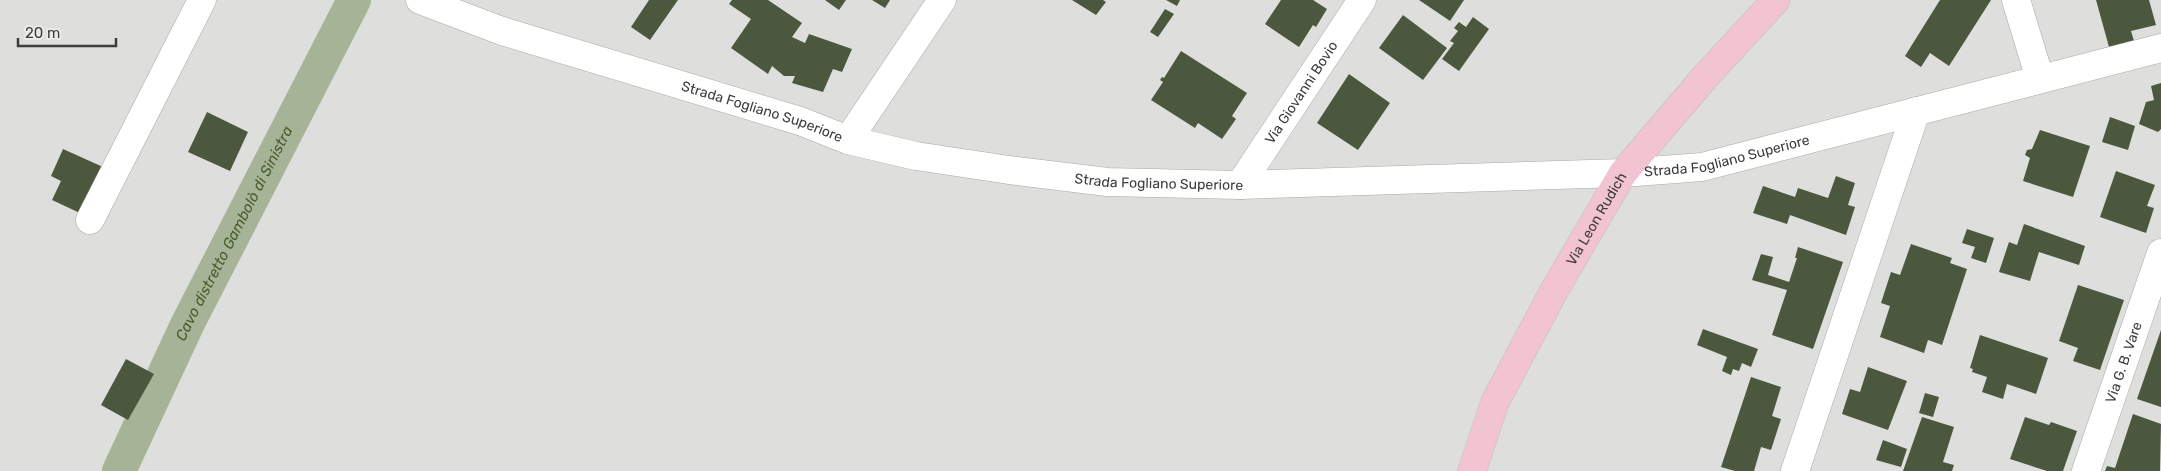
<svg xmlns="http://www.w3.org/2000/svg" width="2161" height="471" viewBox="0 0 2161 471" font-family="Rubik,sans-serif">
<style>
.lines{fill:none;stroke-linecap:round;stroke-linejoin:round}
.canal{stroke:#a5b396;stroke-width:34}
.building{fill:#4c583e}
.minor-casing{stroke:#a8a9a6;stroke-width:29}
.major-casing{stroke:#bdbdbd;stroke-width:29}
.minor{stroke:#fff;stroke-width:28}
.major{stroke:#f2c3d1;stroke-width:28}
.labels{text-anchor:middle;stroke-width:5;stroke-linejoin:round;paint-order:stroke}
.street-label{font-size:14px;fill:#3c3d3c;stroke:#ebece9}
.water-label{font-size:15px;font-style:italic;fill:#495d2f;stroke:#ebece9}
</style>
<rect width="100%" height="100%" fill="#dedfdc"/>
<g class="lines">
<!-- canal -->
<path class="canal" id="s1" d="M119,471l69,-148 166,-323"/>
</g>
<!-- building -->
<path class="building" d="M649,0h29l-28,40 -19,-13z
M732,0h36l34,23 -10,14 13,6 4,-9 43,15 -10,23 -9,-3 -10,23 -31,-9 3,-7h-11l-12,-10 -4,8 -37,-26 20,-29 -22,-15z
M825,0h21l-7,10z
M872,0h18l-5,8z
M1072,0h31l3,2 -10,13z
M1166,0h14l-3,6z
M1281,0h32l14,9 -11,18 -3,-2 -14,22 -34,-23z
M1419,0h45l-14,21z
M1940,0h51l-42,66 -19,-13 -9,14 -16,-11z
M2096,0h53l7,25 -25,6 3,10 -25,6z
M1165,9l9,5 -16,23 -8,-5z
M1403,15l44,33 -24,32 -44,-32z
M1473,17l16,12 -30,42 -17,-12 12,-16 -4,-2 8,-10 -4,-3 5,-6 7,5z
M1181,51l66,42 -15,23 4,3 -14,20 -24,-16 -3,5 -44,-28 12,-18 -3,-2 2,-3 2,1z
M1349,74l41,29 -32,47 -41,-27z
M2161,83v46l-3,3 -19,-8 7,-22 8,-2 -3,-14z
M207,112l41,20 -18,39 -42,-19z
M2110,117l25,9 -7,24 -26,-8z
M2040,130l50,16 -17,51 -50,-16 7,-23 -5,-3 2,-5 5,-1z
M63,149l40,18 -21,47 -30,-14 9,-19 -10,-5z
M2116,171l39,14 -8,21 7,2 -8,25 -46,-16z
M1836,176l19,7 -7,22 7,2 -9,28 -56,-20 -3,9 -34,-11 10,-27 32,11 3,-9 30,10z
M2024,224l61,22 -6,19 -40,-13 -9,29 -31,-9 10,-30 8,3z
M1967,229l27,9 -8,25 -15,-5 4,-11 -13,-4z
M1911,244l41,14 -2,5 17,6 -25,76 -14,-5 -4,13 -44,-16 10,-31 -9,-3 10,-31 9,3z
M1798,247l45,15 -30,87 -41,-14 15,-45 -35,-10 9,-26 12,3 -5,18 21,7 8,-24h-2z
M2078,285l46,15 -24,70 -27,-9 5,-13 -19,-7z
M1703,329l55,20 -7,18 -9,-4 -3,8 -6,-2 -2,6 -9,-4 5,-14 -30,-12z
M2161,330v77l-24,-8z
M1980,335l68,23 -12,36 -29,-10 -4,15 -21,-7 5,-15 -15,-5 1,-3 -3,-1z
M126,359l28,15 -26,46 -27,-15z
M1868,367l39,14 -19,49 -46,-16 8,-25 10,3z
M1751,377l30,10 -9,29 9,3 -10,31 -10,-3 -7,24h-19l-14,-4z
M1925,393l14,4 -6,20 -14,-4z
M2133,414l28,10 -1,47h-55l2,-5 8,2z
M1922,417l32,10 -11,35 11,3 -2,6h-49z
M2025,417l24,8 2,-3 26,9 -14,40h-16l-37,-12z
M1883,440l24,9 -6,18 -25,-7z"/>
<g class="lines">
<defs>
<g id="minor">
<path id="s2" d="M420,0l82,31 298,90 48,19 68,16 93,14 98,12 133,3 383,-12 79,-6 459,-119"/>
<path d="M2016,0l24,79"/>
<path d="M848,140l94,-140"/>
<path id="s3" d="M1240,185l122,-185"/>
<path d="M90,220l112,-220"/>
<path d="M1795,471l121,-360"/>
<path id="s4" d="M2086,471l75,-218"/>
</g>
<g id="major">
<path id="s5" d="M1472,471l23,-69 60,-113 68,-116 82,-96 71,-77"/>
</g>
</defs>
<!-- minor casing -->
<use href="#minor" class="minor-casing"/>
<!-- major casing -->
<use href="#major" class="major-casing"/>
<!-- minor -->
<use href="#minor" class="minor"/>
<!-- major -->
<use href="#major" class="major"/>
</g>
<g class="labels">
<!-- street labels -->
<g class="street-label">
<text dy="5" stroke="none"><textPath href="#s3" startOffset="111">Via Giovanni Bovio</textPath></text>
<text dy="5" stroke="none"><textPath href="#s2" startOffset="360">Strada Fogliano Superiore</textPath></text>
<text dy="5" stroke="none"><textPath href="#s2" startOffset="1335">Strada Fogliano Superiore</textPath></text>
<text dy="5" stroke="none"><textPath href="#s2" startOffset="765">Strada Fogliano Superiore</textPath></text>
<text dy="5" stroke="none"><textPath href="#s5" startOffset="282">Via Leon Rudich</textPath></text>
<text dy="5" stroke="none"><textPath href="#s4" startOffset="115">Via G. B. Vare</textPath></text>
</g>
<!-- water labels -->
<g class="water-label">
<text dy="5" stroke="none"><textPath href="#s1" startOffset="264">Cavo distretto Gambolò di Sinistra</textPath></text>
</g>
</g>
<!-- scale -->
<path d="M18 38v8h98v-8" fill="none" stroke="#3c3d3c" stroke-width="2.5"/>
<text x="25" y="38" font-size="15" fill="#3c3d3c" stroke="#ebece9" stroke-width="4" paint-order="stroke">20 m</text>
</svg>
